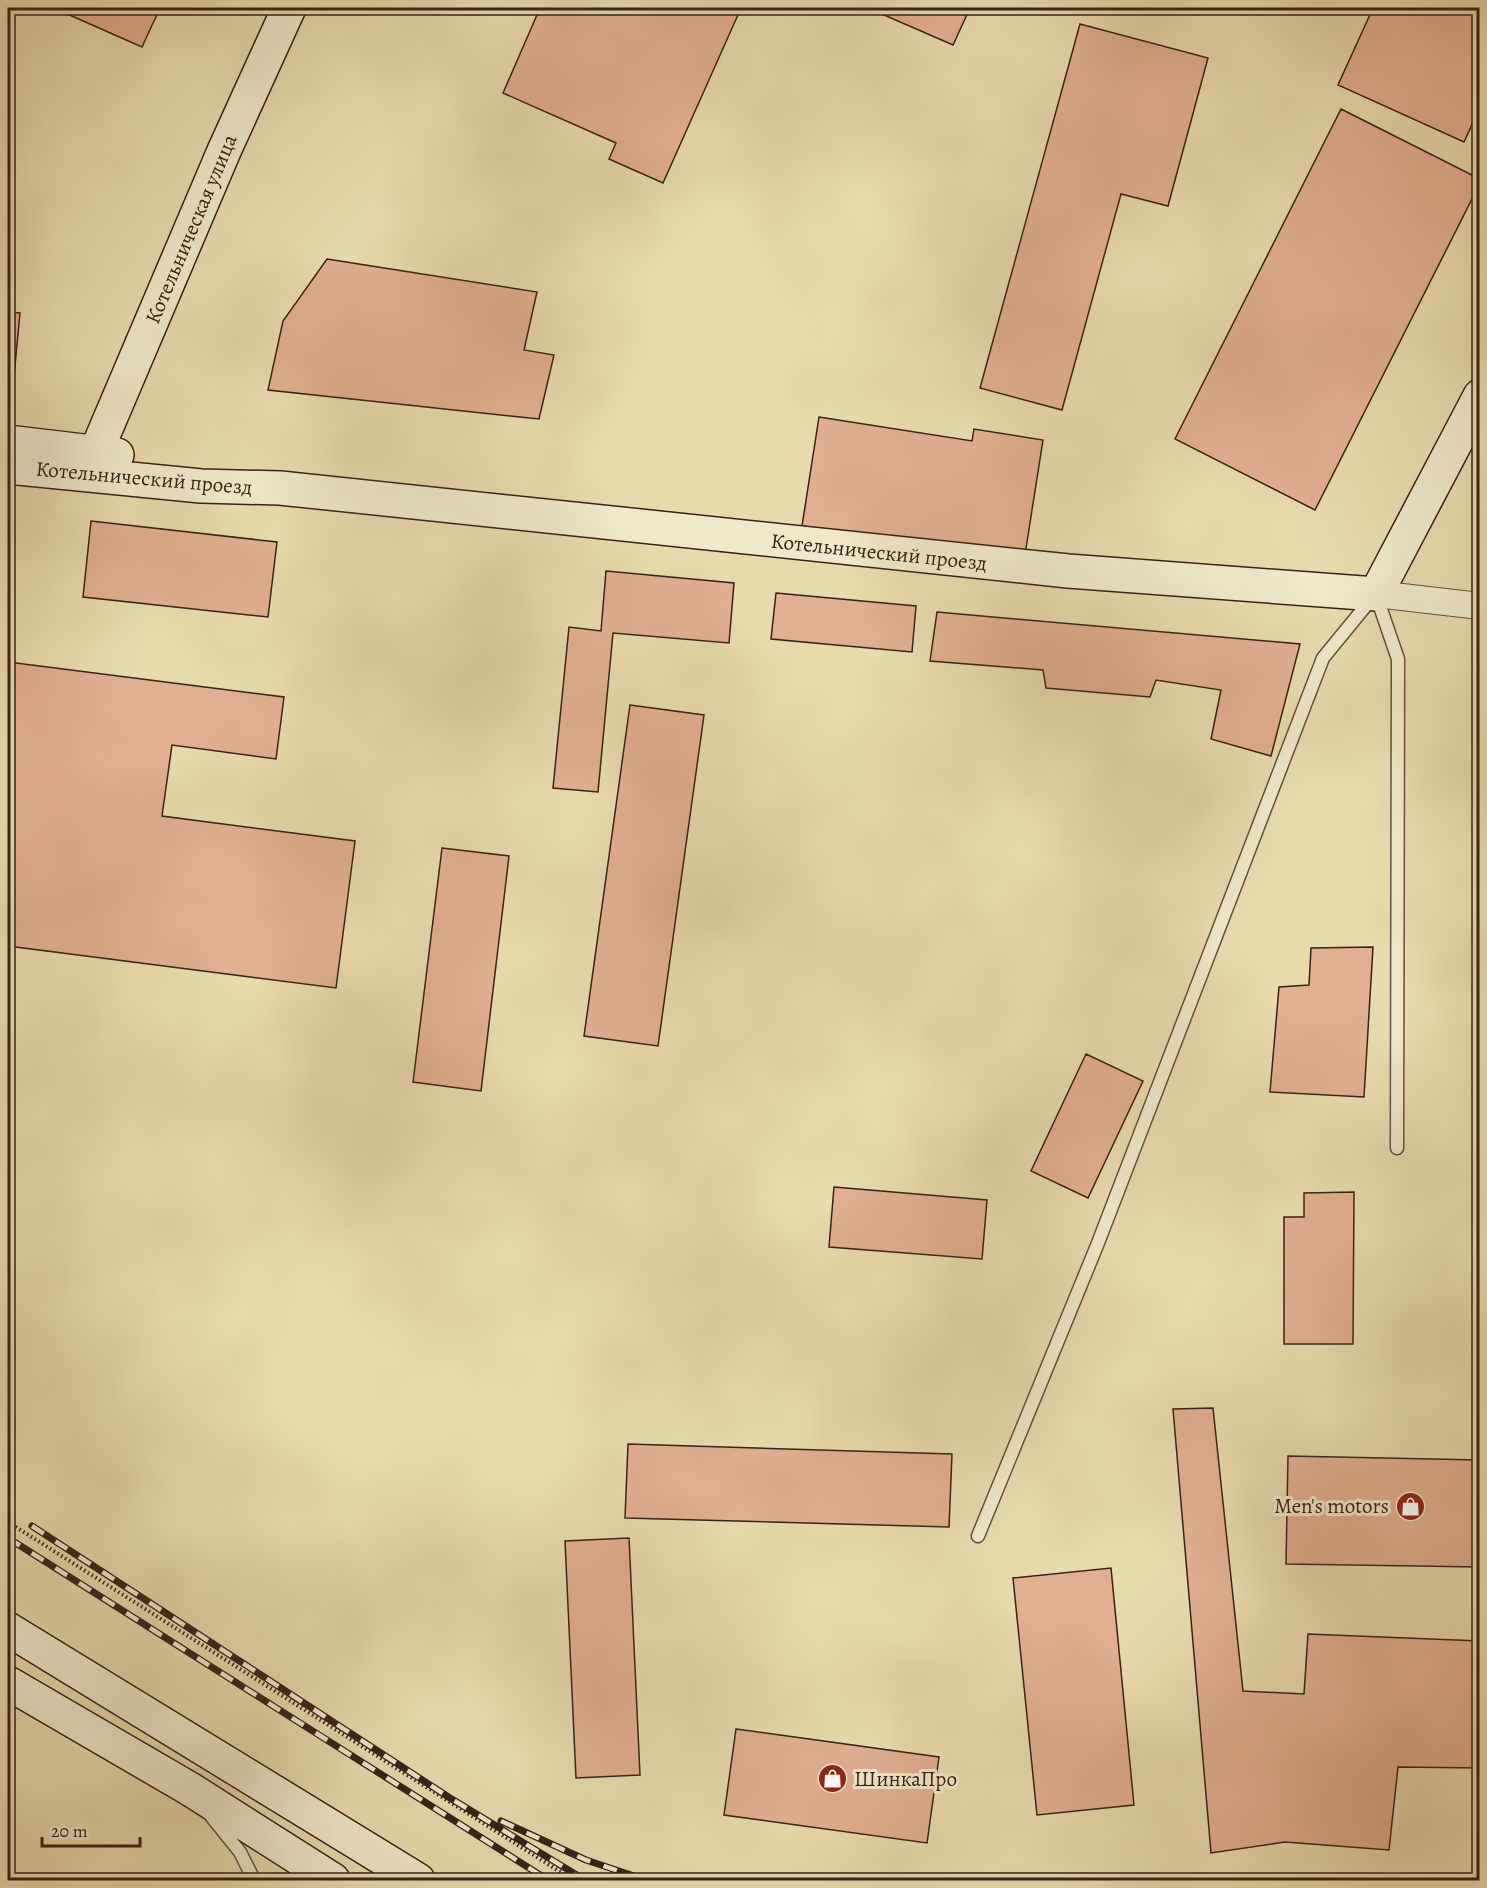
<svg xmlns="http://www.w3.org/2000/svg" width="1487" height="1888" viewBox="0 0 1487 1888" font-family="Alegreya,serif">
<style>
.building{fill:#e1af92;stroke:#3a2117;stroke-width:1.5}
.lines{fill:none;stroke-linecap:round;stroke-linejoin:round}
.lane-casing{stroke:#65503d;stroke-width:15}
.street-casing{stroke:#65503d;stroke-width:28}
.secondary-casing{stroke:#3a2117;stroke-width:36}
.path{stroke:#3a2117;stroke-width:4;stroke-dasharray:1.5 3;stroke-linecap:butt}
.lane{stroke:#efe8ca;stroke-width:12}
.street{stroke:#efe8ca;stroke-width:26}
.secondary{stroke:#efe8ca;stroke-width:33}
.rail-casing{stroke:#3a2117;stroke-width:7}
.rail{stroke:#efe8ca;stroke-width:4.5;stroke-dasharray:14;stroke-linecap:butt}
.labels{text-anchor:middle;stroke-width:6;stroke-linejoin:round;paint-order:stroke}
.street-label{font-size:21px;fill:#3a2117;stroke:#efe8ca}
.poi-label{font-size:21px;fill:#3a2117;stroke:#efe8ca;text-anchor:end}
</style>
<rect width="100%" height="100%" fill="#e7dbae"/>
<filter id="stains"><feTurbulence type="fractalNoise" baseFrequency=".00333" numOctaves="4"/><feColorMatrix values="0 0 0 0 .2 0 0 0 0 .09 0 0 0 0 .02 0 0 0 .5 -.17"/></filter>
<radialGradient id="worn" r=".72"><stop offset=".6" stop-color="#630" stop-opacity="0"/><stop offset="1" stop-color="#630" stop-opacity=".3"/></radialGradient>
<!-- building -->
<path class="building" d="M67,8h93l-18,39 -77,-34z
M540,8h90l7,3 2,-3h102l-78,175 -54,-24 7,-16 -113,-50z
M868,8h102l-17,37z
M1373,8h107v99l-16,35 -126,-57z
M1080,24l128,34 -40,148 -47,-12 -59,216 -82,-22z
M1341,109l139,70v4l-165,327 -140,-71z
M327,259l210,33 -13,58 30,5 -15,64 -271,-29 15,-69z
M8,312l12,1 -8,84 -4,-1z
M819,417l153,24 2,-12 69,11 -19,121 -222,-35z
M91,521l186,21 -9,75 -185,-20z
M606,571l128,12 -5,60 -116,-10 -15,159 -45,-4 16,-161 32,4z
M776,593l140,13 -4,46 -141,-13z
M937,612l363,32 -29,112 -60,-17 10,-49 -65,-10 -6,17 -104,-9 -3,-18 -113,-9z
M8,662l276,35 -8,62 -104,-14 -10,71 193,25 -19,147 -328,-42z
M630,705l74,10 -46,331 -74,-10z
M442,848l67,8 -28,235 -68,-9z
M1373,947l-9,150 -94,-5 9,-105 30,-2 2,-37z
M1086,1054l57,27 -55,117 -57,-27z
M834,1187l153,13 -5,59 -153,-12z
M1354,1192l-1,152h-69v-127h20v-24z
M1213,1408l30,283 61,3 4,-60 172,7v127l-82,-1 -9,83 -104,-8 -74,11 -38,-444z
M628,1444l324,10 -3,73 -324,-9z
M1288,1456l192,4v107l-194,-3z
M629,1538l11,237 -64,3 -11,-237z
M1111,1568l23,237 -97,10 -24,-237z
M736,1729l203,28 -12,86 -203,-28z"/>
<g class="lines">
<defs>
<path id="lane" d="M1376,595l22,64 -1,489
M978,1536l120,-293 225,-585 50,-61
M211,1816l29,36 14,28"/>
<path id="street" d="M1376,594l104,12"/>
<path id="secondary" d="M8,442l109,13
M96,452l128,-301 65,-143
M8,467l193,19 79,2 788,83 308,23 104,-198
M8,1629l410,251
M8,1683l182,106 143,91"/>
</defs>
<!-- lane casing -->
<use href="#lane" class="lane-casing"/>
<!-- street casing -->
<use href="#street" class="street-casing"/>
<!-- secondary casing -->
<use href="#secondary" class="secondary-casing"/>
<!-- path -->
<path class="path" d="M8,1522l565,358"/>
<!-- lane -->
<use href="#lane" class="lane"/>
<!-- street -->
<use href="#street" class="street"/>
<!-- secondary -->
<use href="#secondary" class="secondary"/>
<defs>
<path id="rail" d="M32,1526l418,272 135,82
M8,1538l540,342
M501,1821l85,39 60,20"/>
</defs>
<!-- rail casing -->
<use href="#rail" class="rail-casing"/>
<!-- rail -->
<use href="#rail" class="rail"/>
</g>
<!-- icons -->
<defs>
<symbol id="shop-disc" viewBox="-11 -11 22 22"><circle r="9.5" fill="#8f2418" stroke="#efe8ca"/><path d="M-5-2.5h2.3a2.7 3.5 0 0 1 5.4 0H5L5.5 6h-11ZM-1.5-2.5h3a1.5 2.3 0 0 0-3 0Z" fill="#fff"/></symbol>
</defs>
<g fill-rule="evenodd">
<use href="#shop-disc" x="1394" y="1490" width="33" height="33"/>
<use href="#shop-disc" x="816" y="1762" width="33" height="33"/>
</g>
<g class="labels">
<!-- street labels -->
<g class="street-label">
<text transform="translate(191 229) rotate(-67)" y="7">Котельническая улица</text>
<text transform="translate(144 478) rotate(5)" y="7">Котельнический проезд</text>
<text transform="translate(879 552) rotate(6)" y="7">Котельнический проезд</text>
</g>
<!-- poi labels -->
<g class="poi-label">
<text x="1389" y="1513">Men's motors</text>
<text x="854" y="1786" text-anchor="start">ШинкаПро</text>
</g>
</g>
<!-- margin -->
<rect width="1487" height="1888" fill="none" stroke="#e7dbae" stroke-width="30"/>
<rect x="9" y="9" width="1469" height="1870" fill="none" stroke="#3a2117" stroke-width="3"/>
<rect x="15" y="15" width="1457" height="1858" fill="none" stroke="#3a2117" stroke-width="1.5"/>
<!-- scale -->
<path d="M42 1837v9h98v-9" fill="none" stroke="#3a2117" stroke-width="3"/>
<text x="51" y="1837" font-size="18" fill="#3a2117" stroke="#efe8ca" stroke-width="4.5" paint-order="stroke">20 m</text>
<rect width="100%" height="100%" filter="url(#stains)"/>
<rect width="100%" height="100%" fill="url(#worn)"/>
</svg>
